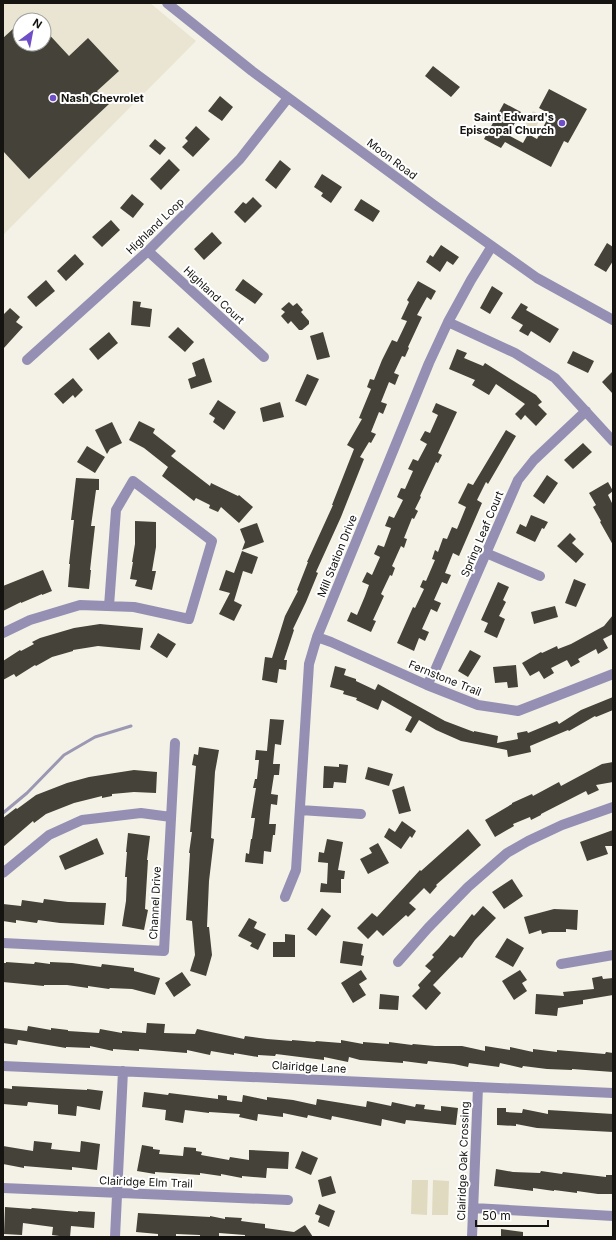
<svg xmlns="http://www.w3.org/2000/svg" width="616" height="1240" viewBox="0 0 616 1240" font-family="Inter,sans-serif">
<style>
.built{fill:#e9e5d2;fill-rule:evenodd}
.green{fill:#e0dac0}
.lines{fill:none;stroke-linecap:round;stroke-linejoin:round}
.stream{stroke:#9c98b4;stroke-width:3}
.building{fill:#444239}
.minor{stroke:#9590b3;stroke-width:10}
.poi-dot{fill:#6f4ec7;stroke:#fff;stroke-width:1.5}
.labels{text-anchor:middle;stroke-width:4;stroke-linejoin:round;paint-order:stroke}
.poi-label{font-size:11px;font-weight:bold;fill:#151410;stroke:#fff;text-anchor:start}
.street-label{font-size:11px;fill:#151410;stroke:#fff}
</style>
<rect width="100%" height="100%" fill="#f4f2e6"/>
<!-- built -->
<path class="built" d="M3,3h147l46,38 -193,194zM20,20h24v24h-24z"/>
<!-- green -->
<path class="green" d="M533,111l9,5 -9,16 -9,-5z
M412,1180h16l-1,35 -16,-1z
M433,1180l16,1 -1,34h-16z"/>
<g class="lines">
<!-- stream -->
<path class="stream" d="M3,813l24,-20 37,-38 31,-18 36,-11"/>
</g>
<!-- building -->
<path class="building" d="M14,28l6,6v10h24v-15l25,27 19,-18 31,33 -22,20 12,13 -80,75 -26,-28v-113z
M433,66l27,21 -9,10 -26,-21z
M549,89l38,20 -19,34 -4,-2 -13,26 -46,-25 -4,6 -17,-9 20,-36 17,9 -13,23 15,8 5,-9 9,5 13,-25 -11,-6z
M220,96l13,11 -11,14 -14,-10z
M196,126l14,13 -17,18 -11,-10 6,-6 -3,-3z
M155,139l11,9 -6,7 -11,-9z
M169,159l11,11 -19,20 -11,-11z
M280,160l11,9 -15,20 -11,-9z
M322,174l20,13 -11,16 -10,-7 2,-3 -9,-6z
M132,194l12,10 -11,14 -13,-10z
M253,197l9,9 -17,17 -11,-11 9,-10 3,2z
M361,199l19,12 -7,11 -19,-12z
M111,220l9,10 -18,17 -10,-10z
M212,232l10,11 -18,17 -10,-11z
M607,243l6,4v14l-7,11 -12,-7z
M441,245l18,12 -6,8 -6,-4 -7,11 -14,-10 4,-7 3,2z
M75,254l9,10 -18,17 -9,-10z
M243,279l20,15 -8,10 -20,-14z
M46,280l9,11 -19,16 -9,-10z
M418,281l18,10 -5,9 -4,-3 -10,18 5,2 -14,30 1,1 -4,9 -3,-1 -8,17 5,2 -4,10 -6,-3 -8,20 6,2 -4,10 -4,-2 -8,20 5,2 -5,9 -2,-1 -9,15 4,2 -23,58 -25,55 2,1 -12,29 -13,27 1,1 -10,30h3l-1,10 -7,-1 -2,14 -15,-3 3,-23 7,1 13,-42 13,-25 -1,-1 11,-28h-1l26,-57h-1l22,-56 -7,-4 15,-26 -3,-1 12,-29 -4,-2 3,-8 4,1 8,-20 10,-20 5,2 10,-21 -6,-2 8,-17 -2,-2z
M492,286l11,7 -13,21 -10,-6z
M133,301l8,1 -1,5 12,2 -2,18 -19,-2z
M289,302l4,4 4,-3 6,7 -2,2 8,9v3l-7,6h-3l-8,-9 -3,3 -7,-8 4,-4 -4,-3z
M521,303l7,4 -2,3 33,19 -9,14 -19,-12 -3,5 -9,-5 4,-6 -12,-7z
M10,308l10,9 -4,5 7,5 -20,22v-34z
M178,327l16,15 -9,10 -17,-15z
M109,332l9,11 -20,17 -9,-11z
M323,332l7,25 -13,3 -7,-24z
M457,349l10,4 -3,5 19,8 2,-3 51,32 6,7 -4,3 9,9 -11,12 -11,-11 -4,5 -6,-6 10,-10 -29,-20 -7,11 -17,-10 3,-5 -26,-11z
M573,351l21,10 -6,12 -21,-10z
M204,358l8,24 -21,7 -3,-10 8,-3 -4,-13z
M613,371v23l-11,-12z
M307,374l12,5 -13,27 -11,-5z
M73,378l10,12 -8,8 -2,-3 -10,9 -9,-10z
M218,400l18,12 -12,18 -11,-8 2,-4 -6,-4z
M280,402l4,15 -21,5 -3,-14z
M436,403l21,9 -19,41 4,2 -4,8 -2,-1 -16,34 1,1 -6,12 3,2 -4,8 -2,-1 -8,20 3,1 -3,9 -3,-2 -9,20 3,2 -3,8 -2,-1 -9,19 3,2 -11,24 3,1 -5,11 -24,-11 4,-9 6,3 8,-19 4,-11 -7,-3 5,-10 5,3 8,-18 -6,-3 4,-9 6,2 7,-19 -6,-2 4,-10 5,2 9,-18 -6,-3 4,-9 4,1 8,-18 -5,-2 5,-10 5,2 9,-17 -7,-4 5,-9 5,2 8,-18 -6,-3z
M139,421l16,8 -2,4 23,18 -5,5 39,30 1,-3 27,13 1,-1 14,12 -14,16 -18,-16 -3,5 -9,-4 1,-3 -14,-7 -2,3 -32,-25 6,-9 -24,-19 -15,-8z
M112,422l10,21 -12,6 -3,5 -12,-24z
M506,430l10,6 -28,48 -2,-2 -9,18 5,3 -23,53 -6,-3 -8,20 6,2 -4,9 -5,-2 -8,18 7,3 -4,9 -6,-3 -9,20 7,3 -4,9 -6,-3 -5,13 -17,-8 16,-36 2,1 9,-19 -4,-2 3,-7 3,1 9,-21 -3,-1 3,-9 3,2 5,-14 4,1 5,-12 5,2 9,-22 -8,-4 10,-20 5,2z
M583,443l9,9 -19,17 -9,-9z
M87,446l18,11 -10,16 -18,-11z
M547,475l11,8 -14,21 -11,-8z
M76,478l23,1v11h-3l-5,36h4l-5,44h1l-2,19 -21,-2 2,-23h-1l5,-44h-3z
M608,482l5,9 -5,4 5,10v40l-13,-23 1,-1 -8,-14 3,-2 -7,-12z
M531,515l17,7 -4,7 -2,-1 -7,14 -19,-9 4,-9 6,3z
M135,521l21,1v25l-4,24h4l-4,19 -17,-4 2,-6 -7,-1 3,-17h-1l3,-18z
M257,523l7,19 -22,8 3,-8 -5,-13z
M570,533l6,6 -4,4 12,11 -8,9 -19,-17z
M242,551l16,6 -6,17 -9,-3 -9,30 8,4 -8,16 -15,-7 11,-21 -11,-3 7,-20 8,3z
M43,570l9,21 -10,4v-1l-21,9v-1l-18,9v-25z
M574,579l12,5 -10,23 -11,-4z
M498,582l11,5 -6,13 3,2 -7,14 6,3 -8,19 -13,-6 4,-9 -7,-3z
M555,606l3,11 -24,7 -3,-12z
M613,615v19l-10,5 5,9 -10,6 -2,-5 -18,10 2,3 -9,5 -4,-7 -16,8 3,5 -10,6 -5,-8 -9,5 -8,-13 19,-11 1,1 15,-7 1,3 13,-5 33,-18z
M100,624l43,4 -3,22 -42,-4 -25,4v1l-21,6 -16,9 -1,-1 -19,12 -2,-3 -11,6v-19l17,-11 1,1 13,-7 -2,-2 8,-4 34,-10z
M158,633l18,11 -9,14 -17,-11z
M470,650l11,6 -13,21 -10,-6z
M516,665l2,22 -10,1 -1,-6 -12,1 -2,-16z
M335,666l11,3 -2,6 12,4v2l19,9 3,-6 67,37 29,11v-1l24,5 -1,7 21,-4 -1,-6 10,-2 1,2 29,-12 2,3 22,-14 32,-13v13l-17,7 -1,-1 -26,15 -1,-1 -38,16 1,6 -23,5 -1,-7 -46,-9 -25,-11 -17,-10 -8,13 -6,-3 7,-13 -30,-17 -4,10 -22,-10 1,-2 -14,-4 1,-3 -14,-4z
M270,719l14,1 -3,25 -6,-1 -2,20h7l-1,11h-5l-3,19 7,1 -1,10 -6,-1 -2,20h7l-1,11h-2l-2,17 -7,-1 -1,13 -18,-2 1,-9 3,1 2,-15h1l3,-21h-4l5,-30h-3l2,-9h2l2,-19h-4l1,-10 11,1z
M199,747l20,3 -4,22 -4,66 3,1 -5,42 -2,46h2l3,28 -6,21 -16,-5 5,-16 -3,-34 -6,-1 4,-67h-1l3,-21h-2l6,-66 -4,-1 2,-11 4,1z
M613,762v20l-17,3 3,5 -11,5 -2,-4 -45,23v1l-10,5 -1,-3 -17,7 1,2 -19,11 -10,-17 27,-16v-1l20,-9 1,2 26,-14 2,4 41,-22z
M339,764l9,1 -2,18 -12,-1 -1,6h-10l1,-22 15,1z
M368,767l25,7 -4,12 -24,-7z
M134,770l23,2 -1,21 -22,-1 -22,2v2l-10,2v-2l-28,7 -28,11 -12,9 -1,-2 -30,26v-29l13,-10 1,1 19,-14 31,-12 22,-6z
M404,786l7,25 -12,3 -7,-24z
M402,821l14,10 -4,7 -2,-2 -9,13 -17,-12 5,-9 6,4z
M468,829l13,16 -45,40 1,1 -7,8 -6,-6 -15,15 7,6 -8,8 -2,-2 -23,21 -6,-6 -9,9 -11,-11 15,-15 5,4 43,-47 1,1z
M613,830v16h-8l3,8 -21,7 -7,-19z
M128,833l22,3 -3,24h1l-3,49 3,1 -4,20 -22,-4 4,-25 1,-24h-2l2,-25h-1z
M97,838l7,16 -39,16 -6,-14z
M327,839l16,3 -5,28 7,1 -1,8h-3v14l-21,-1 1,-9 6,1 1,-21 -10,-1 1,-10 5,1z
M378,843l11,20 -21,11 -8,-15 12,-6 -3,-5z
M512,879l11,17 -19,13 -12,-17z
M44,899l24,3 38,1 -2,22 -44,-2 -22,-3 -1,3 -21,-3v3l-13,-2v-17l18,2 1,-6 21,3z
M483,906l13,12 -21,22 -13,18 -2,-1 -27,28 8,8 -15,17 -14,-14 8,-8 -2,-3 13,-14 -6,-5 9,-9 -2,-2 7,-7 11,-13 4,2 18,-23 2,2z
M322,908l9,8 -15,20 -9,-7z
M554,909l24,1 -1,20 -11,-1v3h-17l-7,2 -1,-4 -12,4 -5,-17z
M249,918l8,4 -3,6 12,6 -8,16 -8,-4 2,-3 -14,-7z
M285,934l10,1v22h-22v-15h12z
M507,938l17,10 -11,19 -18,-10z
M343,941l20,3 -2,11 3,1 -2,10 -22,-3z
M6,962l28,2 1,-2 15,2v-2l22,1 29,4 1,-3 32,4v3l26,7 -5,17 -23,-6 -22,-1 -1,1 -21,-3v2l-21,-3h-23v1l-41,-4v-19h3z
M361,970l6,9 -8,5 7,11 -13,8 -12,-20z
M520,970l7,10 -5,3 5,8 -13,9 -12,-19z
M182,972l9,13 -17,12 -9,-14z
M602,976l1,3 10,-1v17l-30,5v4l-25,4 -1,8 -22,-2 1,-20 28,2 -1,-4 31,-3 -2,-11z
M380,994l19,2 -1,14 -19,-1z
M147,1023l18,1 -1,9 31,1 2,-5 47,10 1,-3 22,3 25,2v-1l23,2 1,-1 25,2v-3l22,4v-2l26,2v-2l23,3 1,-1 22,2h27l23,5v-5l25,4v-3l23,5v-3l24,3v-2l48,4 1,-2 7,1v19l-41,-3v1l-25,-1 -24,-3 -1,2 -22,-5 -1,4 -30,-4 -1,4 -14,-3 -26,-3 -1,3 -24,-3v2l-43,-3 -11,-3 -1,5 -24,-5v3l-48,-6 -1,2 -17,-1v2l-24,-4v2l-23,-4 -1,4 -23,-5v3l-48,-4v2l-26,-2v2l-23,-5v2l-24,-1v1l-48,-8 -1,5 -14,-2v-15l24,3 1,-5 23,4v-2l17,2v1l31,2 1,-4 22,4v-2l24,2z
M12,1086l75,4v-1l16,2 -3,19 -23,-4 -1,10 -18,-2v-9l-30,-3 -1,4 -24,-2v-16l9,1z
M144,1092l24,3 1,-2 49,6v-4l9,1v4l15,2 1,-7 24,5v-3l26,3 23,5 1,-6 49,8 1,-6 24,5 1,-4 23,5 1,-3 9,1 -1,4 17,2v-5l17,2 -2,17 -50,-5 -1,4 -23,-5 -1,7 -49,-10 -1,4 -23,-5 -1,3 -24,-5v4l-25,-3 -1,7 -18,-4 1,-3 -31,-2v1l-24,-3 -2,13 -18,-3 1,-10 -24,-3z
M497,1108h9v4l16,1 1,-4 25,5v-4l65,4v18l-76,-4 -21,-4v2l-19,-1z
M34,1141l18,2 -1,6 29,3 1,-11 19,3 -3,26 -25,-3v3l-48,-4v2l-21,-4v-18l30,5z
M142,1145l11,2v2l7,1 -1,4 24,2 1,-9 12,1v3l6,1 -1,3 28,5 1,-3 19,3v-10l40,2 -1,17 -21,-1 -1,10 -24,-2v2l-21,-4v2l-21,-3v2l-45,-3v2l-18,-3z
M302,1151l16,7 -7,17 -16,-7z
M496,1169l17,3 27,1 1,-2 21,3 1,-2 43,5v-2h7v19h-15l-21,-3v2l-23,-3v1l-21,-3v3l-39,-5z
M331,1176l5,17 -14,4 -4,-17z
M319,1204l16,7 -6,16 -11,-5 2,-6 -5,-2z
M5,1207l26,2 1,-1 46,4v-1l17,1 -1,16 -23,-2 -1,11h-3l-15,-2 1,-8 -30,-4 -1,12 -18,-1z
M138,1213l72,4v-1l15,3v-2l17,1 -1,3 24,3v4l29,4 11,-7 8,12h-68v-2l-26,-2v4h-19v-2l-24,-1v3h-18v-3l-22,-2z
M501,1229l22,3v5h-22z"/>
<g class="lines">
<!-- minor -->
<path class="minor" d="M167,3l85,68 182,134 103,73 76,42
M148,251l116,106
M448,322l67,31 40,25 58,63
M27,360l121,-109 92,-92 48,-61
M486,553l54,23
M3,633l27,-13 50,-15 54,2 55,12 23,-78 -79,-60 -17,29 -7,96
M317,637l14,5 96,43 51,20 40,6 95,-37
M427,685l9,-17 82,-188 16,-20 52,-49
M300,810l61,4
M3,873l46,-38 33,-15 59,-7 30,4
M285,897l11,-27 13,-206 8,-27 112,-274 19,-41 23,-42 21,-34
M3,943l161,8 11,-208
M398,962l30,-34 40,-41 39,-34 21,-12 34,-16 51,-18
M561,964l52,-9
M3,1066l610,27
M3,1188l285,12
M473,1208l140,8
M115,1237l8,-166
M472,1237l6,-150"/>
</g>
<!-- markers -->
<g class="poi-dot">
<circle cx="53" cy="98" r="4"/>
<circle cx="562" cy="123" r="4"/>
</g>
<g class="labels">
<!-- poi labels -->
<g class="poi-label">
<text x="61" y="102">Nash Chevrolet</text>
<text x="554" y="121" text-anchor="end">Saint Edward's<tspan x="554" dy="13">Episcopal Church</tspan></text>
</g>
<!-- street labels -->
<g class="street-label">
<text transform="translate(392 159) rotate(37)" y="4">Moon Road</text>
<text transform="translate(155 226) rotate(-44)" y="4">Highland Loop</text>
<text transform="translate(214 295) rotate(43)" y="4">Highland Court</text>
<text transform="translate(482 534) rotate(-67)" y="4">Spring Leaf Court</text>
<text transform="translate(337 556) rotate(-68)" y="4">Mill Station Drive</text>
<text transform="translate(445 678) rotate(22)" y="4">Fernstone Trail</text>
<text transform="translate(155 903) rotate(-87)" y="4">Channel Drive</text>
<text transform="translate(309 1067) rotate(3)" y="4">Clairidge Lane</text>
<text transform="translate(463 1161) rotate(-88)" y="4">Clairidge Oak Crossing</text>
<text transform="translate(146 1182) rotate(2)" y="4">Clairidge Elm Trail</text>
</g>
</g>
<!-- border -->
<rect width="616" height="1240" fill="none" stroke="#151410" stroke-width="8"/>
<!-- north arrow -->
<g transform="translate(32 32) rotate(32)"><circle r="19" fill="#ffffff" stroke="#a1a19f"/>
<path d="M0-3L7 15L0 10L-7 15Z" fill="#6f4ec7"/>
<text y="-6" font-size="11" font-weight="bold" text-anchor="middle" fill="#151410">N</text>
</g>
<!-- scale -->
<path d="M476 1220v6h72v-6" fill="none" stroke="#151410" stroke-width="2"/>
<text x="482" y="1220" font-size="12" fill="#151410" stroke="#ffffff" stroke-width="3" paint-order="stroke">50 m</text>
</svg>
